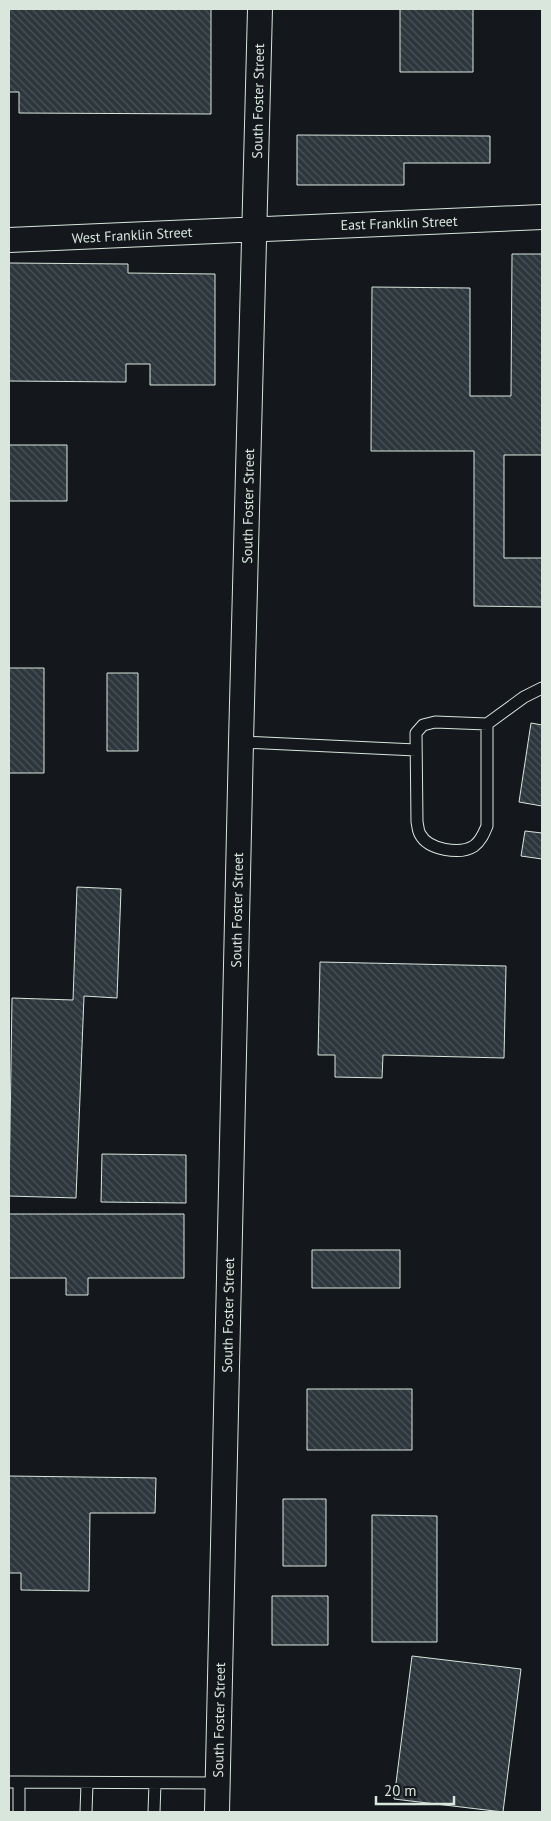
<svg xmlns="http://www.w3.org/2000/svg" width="551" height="1821" viewBox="0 0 551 1821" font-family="'PT Sans',sans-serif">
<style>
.building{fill:url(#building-back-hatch);stroke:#d8e6dc}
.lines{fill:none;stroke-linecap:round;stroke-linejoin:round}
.lane-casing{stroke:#d8e6dc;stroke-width:13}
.street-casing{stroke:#d8e6dc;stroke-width:26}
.lane{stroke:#14181c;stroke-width:11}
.street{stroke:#14181c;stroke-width:24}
.labels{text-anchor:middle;stroke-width:4;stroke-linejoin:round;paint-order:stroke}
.street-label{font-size:14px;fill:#d8e6dc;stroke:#14181c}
</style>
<defs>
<pattern id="building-back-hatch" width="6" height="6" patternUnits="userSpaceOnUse" patternTransform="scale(1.25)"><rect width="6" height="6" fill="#2c363c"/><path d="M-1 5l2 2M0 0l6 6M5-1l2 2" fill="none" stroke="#4a5358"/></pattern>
</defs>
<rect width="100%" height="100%" fill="#14181c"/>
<!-- building -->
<path class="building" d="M9,9h202v105l-192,-1v-21h-10z
M400,9h73v63h-73z
M297,135l193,1v27h-86v22h-107z
M512,254h30v201h-38v103h38v49l-68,-1v-155h-103l1,-164 98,1v108h41z
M9,263l119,1v9l87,1v111h-65v-21h-24v18l-117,-1z
M9,445h58v56h-58z
M9,668h35v105h-35z
M107,673h31v78h-31z
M531,723l11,2v81l-23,-4z
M525,831l17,2v26l-21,-3z
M77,887l44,2 -4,109 -33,-2 -8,202 -67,-2 3,-198 61,2z
M320,962l186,4 -2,92 -121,-3 -1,23 -47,-1v-22h-17z
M102,1154l84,1v48l-85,-1z
M9,1214h175v64h-96v17h-22v-17h-57z
M312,1250h88v38h-88z
M307,1389h105v61h-105z
M9,1476l147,2 -1,35h-65l-1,78 -68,-1v-17h-12z
M283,1499h43v67h-43z
M372,1515l65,1v126h-65z
M272,1596h56v49h-56z
M412,1656l109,13 -18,143 -109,-13z"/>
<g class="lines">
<defs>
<path id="lane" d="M435,722l52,2v102c-3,7 -6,15 -13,20 -14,9 -46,4 -54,-12 -2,-3 -2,-8 -3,-12l-1,-89 7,-8z
M487,724l37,-27 18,-9
M241,742l175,8
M9,1782h10v30
M19,1782l199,1
M86,1812l1,-29
M154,1812l1,-29"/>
<path id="street" d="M9,240l533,-23
M217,1812l24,-1070 19,-733"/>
</defs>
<!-- lane casing -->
<use href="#lane" class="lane-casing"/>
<!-- street casing -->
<use href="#street" class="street-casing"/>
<!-- lane -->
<use href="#lane" class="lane"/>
<!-- street -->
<use href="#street" class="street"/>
</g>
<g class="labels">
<!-- street labels -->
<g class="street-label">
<text transform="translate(258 101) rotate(-89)" y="5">South Foster Street</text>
<text transform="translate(399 223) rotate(-2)" y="5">East Franklin Street</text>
<text transform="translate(132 235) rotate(-3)" y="5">West Franklin Street</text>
<text transform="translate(248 506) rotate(-89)" y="5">South Foster Street</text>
<text transform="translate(237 910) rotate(-89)" y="5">South Foster Street</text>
<text transform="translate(228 1315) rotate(-89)" y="5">South Foster Street</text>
<text transform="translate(219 1720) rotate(-89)" y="5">South Foster Street</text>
</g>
</g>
<!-- border -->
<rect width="551" height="1821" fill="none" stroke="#d8e6dc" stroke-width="20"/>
<!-- scale -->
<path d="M376 1796v8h78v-8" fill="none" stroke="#d8e6dc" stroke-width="2.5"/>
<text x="384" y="1796" font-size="15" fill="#d8e6dc" stroke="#14181c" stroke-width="4" paint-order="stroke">20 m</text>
</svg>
